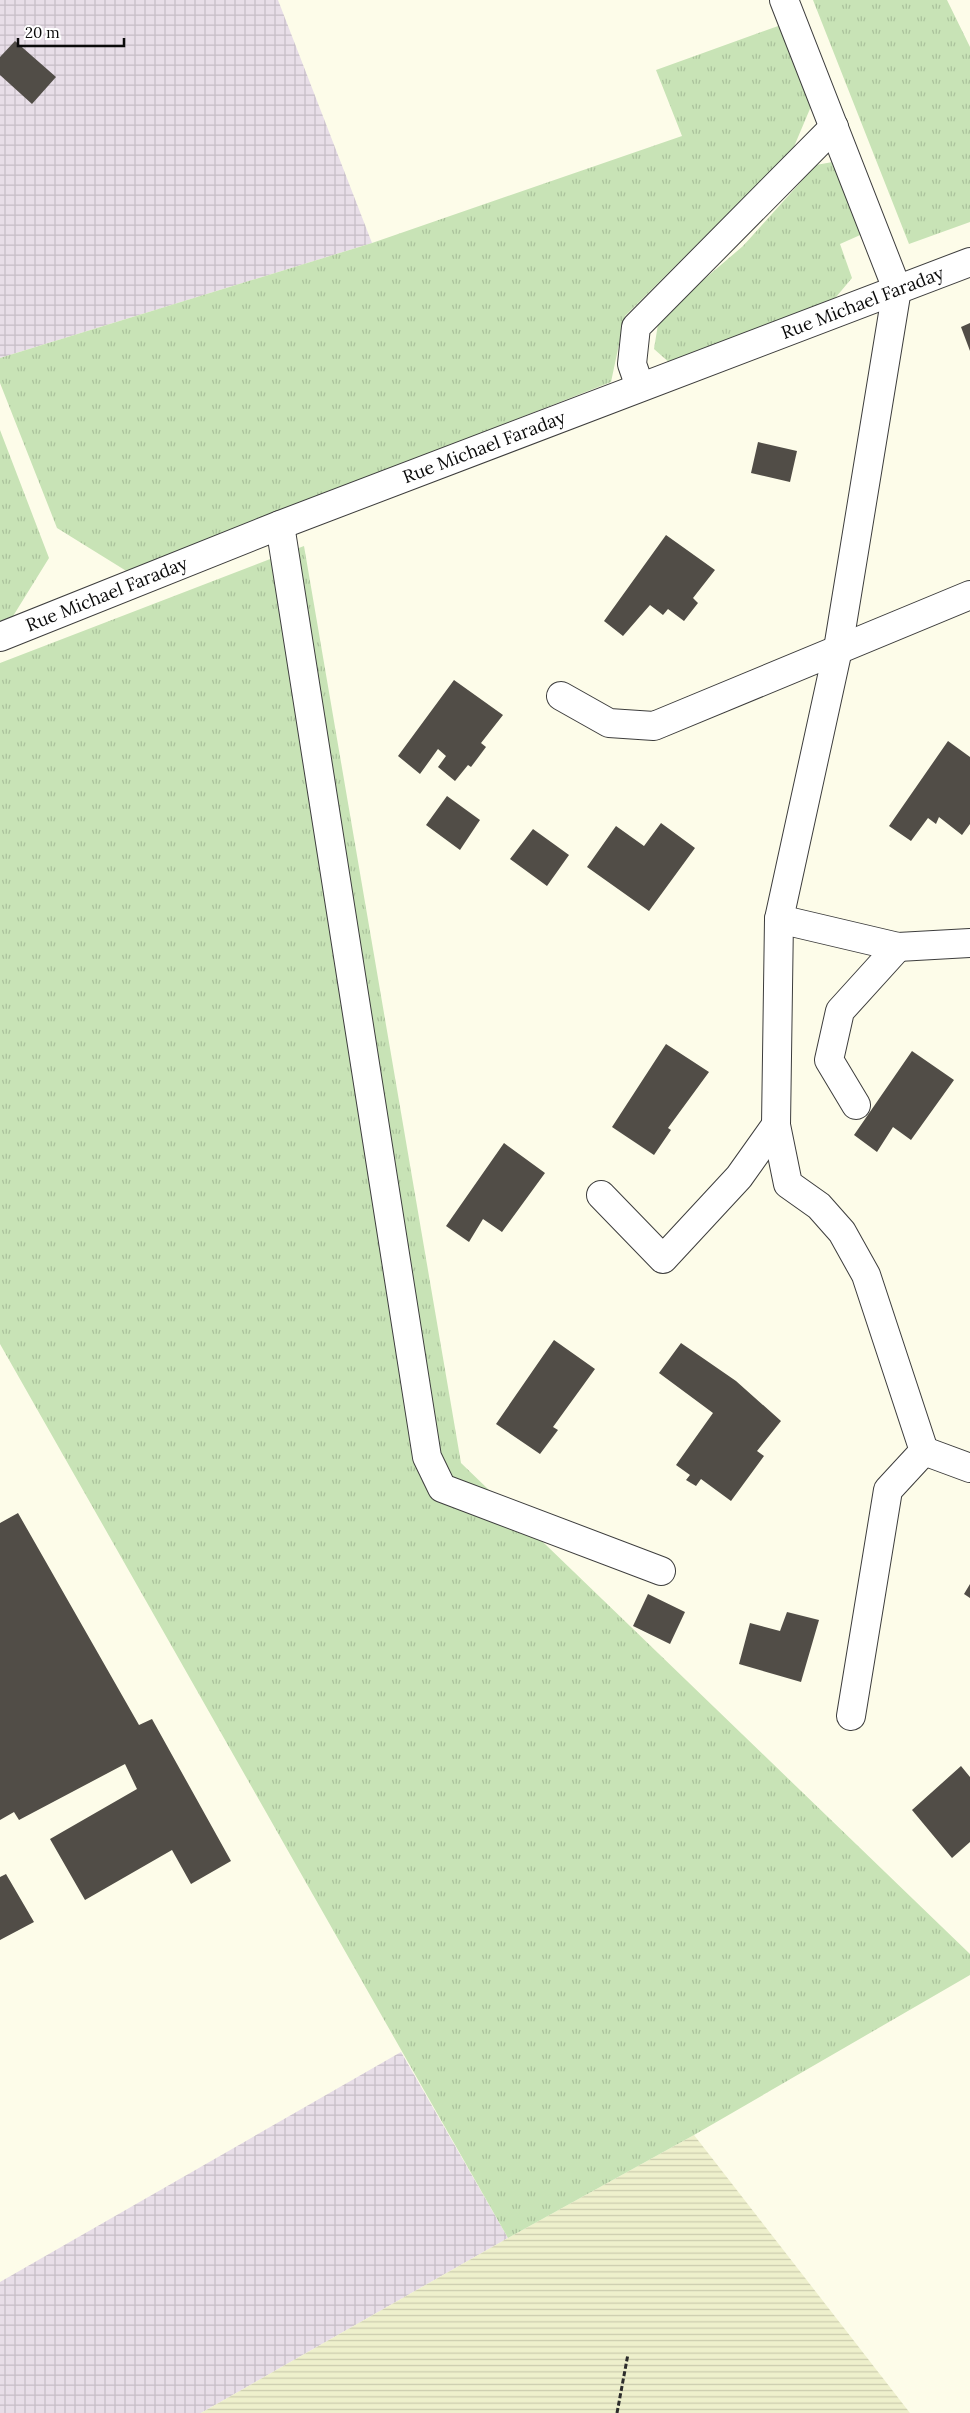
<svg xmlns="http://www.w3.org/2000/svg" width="970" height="2413" viewBox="0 0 970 2413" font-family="Lora,serif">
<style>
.industrial{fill:url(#industrial-grid)}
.farmland{fill:url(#farmland-rules)}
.grass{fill:url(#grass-tufts)}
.building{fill:#514d47}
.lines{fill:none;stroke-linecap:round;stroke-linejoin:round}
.minor-casing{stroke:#3d3d3d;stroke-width:30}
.path{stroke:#2c2c2c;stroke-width:3;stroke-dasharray:5 2.5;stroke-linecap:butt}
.minor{stroke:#fff;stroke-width:28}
.labels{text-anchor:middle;stroke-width:5;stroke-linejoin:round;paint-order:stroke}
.street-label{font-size:18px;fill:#0a0a0a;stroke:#fff}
</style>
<defs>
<pattern id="industrial-grid" width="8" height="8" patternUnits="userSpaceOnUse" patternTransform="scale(1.25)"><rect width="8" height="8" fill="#e8dee8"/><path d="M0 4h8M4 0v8" fill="none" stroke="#c6bdc6"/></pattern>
<pattern id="farmland-rules" width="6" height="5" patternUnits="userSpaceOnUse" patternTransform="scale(1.25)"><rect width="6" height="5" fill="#eef0cc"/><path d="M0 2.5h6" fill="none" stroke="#cbccae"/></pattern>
<pattern id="grass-tufts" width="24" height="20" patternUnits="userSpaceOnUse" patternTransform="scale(1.25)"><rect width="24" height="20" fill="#c8e3b6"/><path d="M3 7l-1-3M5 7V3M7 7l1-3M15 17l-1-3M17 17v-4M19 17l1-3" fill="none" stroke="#aac19b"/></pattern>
</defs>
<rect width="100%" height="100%" fill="#fdfce9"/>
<!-- industrial -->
<path class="industrial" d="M0,0h278l94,243 -372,115z
M401,2052l107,186 -307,175h-201v-131z"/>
<!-- farmland -->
<path class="farmland" d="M694,2135l216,278h-709l307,-175z"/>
<!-- grass -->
<path class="grass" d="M813,0h134l23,47v175l-61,22z
M781,25l31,79 -19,45 -168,167 -14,66 -483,190 -71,-44 -57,-145v-25l372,-115 310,-107 -26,-66z
M838,161l29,71 -27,12 12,34 -21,25 -160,61 -17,-15 5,-31 84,-72 73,-81z
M0,430l49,128 -39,63 -10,4z
M304,546l157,917 509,491v21l-276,160 -186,103 -508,-894v-681z"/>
<!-- building -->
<path class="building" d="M15,41l41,36 -24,27 -32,-29v-18z
M970,323v28l-9,-24z
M758,442l39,9 -7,31 -39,-9z
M666,535l49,35 -22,28 5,5 -14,18 -16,-12 -5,6 -13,-10 -27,31 -19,-15z
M454,680l49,35 -22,28 5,4 -15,20 -3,-2 -13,16 -17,-14 8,-11 -8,-7 -18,25 -22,-18z
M948,741l22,16v67l-8,11 -23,-18 -3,7 -8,-6 -17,23 -22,-15z
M447,796l33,24 -20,30 -34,-25z
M661,823l34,25 -46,63 -62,-44 29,-41 28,20z
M533,829l36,26 -22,31 -37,-27z
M666,1044l43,28 -41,56 3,2 -17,25 -42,-28z
M912,1051l42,29 -43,60 -18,-13 -16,25 -23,-17z
M504,1143l41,30 -43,59 -19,-13 -14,23 -23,-16z
M554,1340l41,29 -42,58 5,3 -18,24 -44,-30z
M681,1343l55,38 45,40 -24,30 7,5 -33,45 -30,-22 -5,7 -10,-6 4,-5 -14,-10 37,-52 -54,-40z
M18,1513l121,212 13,-6 79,142 -40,23 -19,-34 -87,50 -35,-61 87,-50 -12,-25 -106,56 -5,-8 -14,8v-297z
M970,1584v14l-6,-4z
M648,1594l37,18 -15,32 -37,-18z
M787,1612l32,8 -18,62 -62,-18 11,-41 30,8z
M961,1766l9,11v65l-18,16 -40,-48z
M6,1874l28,48 -34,18v-63z"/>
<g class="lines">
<defs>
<g id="minor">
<path d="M784,0l113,289 -59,360 -59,270 -3,206 12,59 31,22 23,26 24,43 58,176"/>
<path d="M640,387l-8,-23 4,-37 198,-200"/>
<path d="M280,525l147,932 15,31 219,83"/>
<path id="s1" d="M0,637l280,-112 690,-263"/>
<path d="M561,696l48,27 45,3 316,-131"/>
<path d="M779,919l119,28 72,-4"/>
<path d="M856,1105l-27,-45 11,-49 58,-64"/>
<path d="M601,1195l62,64 76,-82 37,-52"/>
<path d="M924,1451l46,17"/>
<path d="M851,1716l37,-226 36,-39"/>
</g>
</defs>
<!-- minor casing -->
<use href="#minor" class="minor-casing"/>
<!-- path -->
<path class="path" d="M617,2413l11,-59"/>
<!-- minor -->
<use href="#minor" class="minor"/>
</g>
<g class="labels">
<!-- street labels -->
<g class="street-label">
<text dy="6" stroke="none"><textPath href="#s1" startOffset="925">Rue Michael Faraday</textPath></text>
<text dy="6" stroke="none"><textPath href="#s1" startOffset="520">Rue Michael Faraday</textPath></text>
<text dy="6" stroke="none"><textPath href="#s1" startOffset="115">Rue Michael Faraday</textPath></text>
</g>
</g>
<!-- scale -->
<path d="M18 38v8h106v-8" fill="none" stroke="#0a0a0a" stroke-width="2.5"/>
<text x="25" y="38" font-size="15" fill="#0a0a0a" stroke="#ffffff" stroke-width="4" paint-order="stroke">20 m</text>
</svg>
